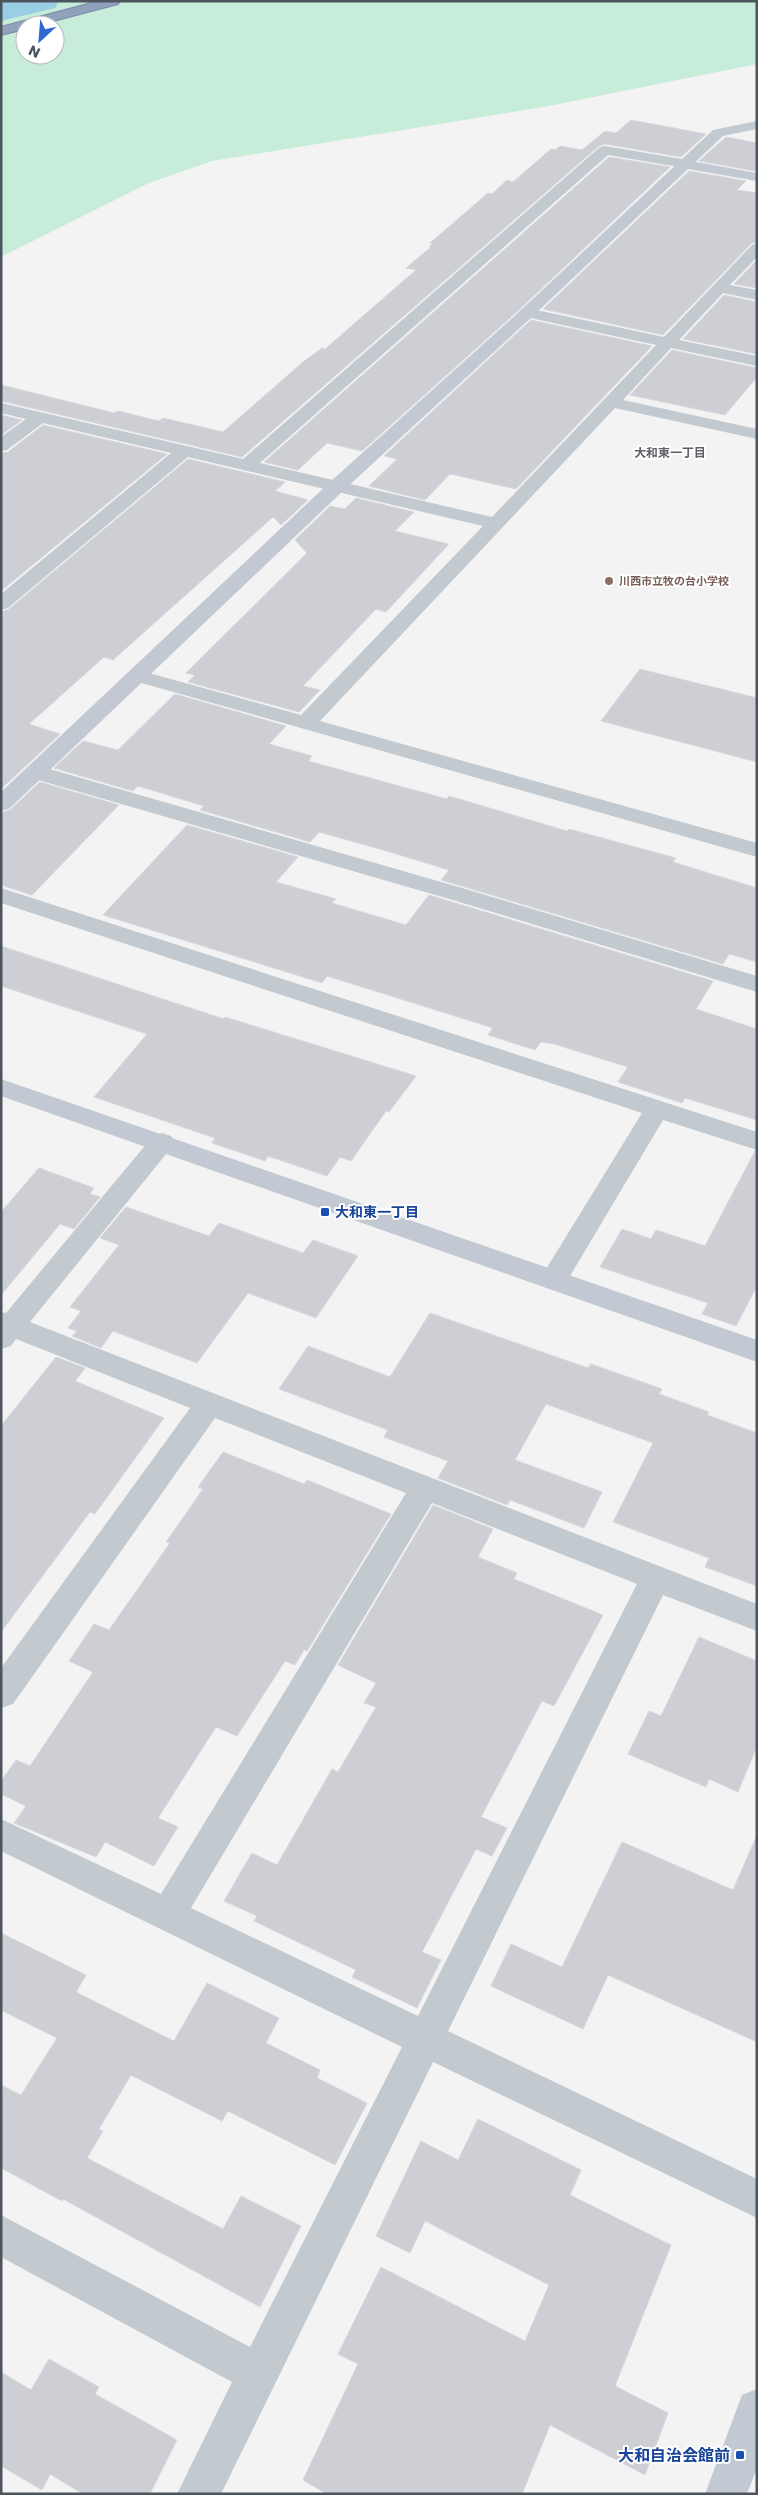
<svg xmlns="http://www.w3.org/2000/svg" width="758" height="2495" viewBox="0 0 758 2495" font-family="Poppins,'Noto Sans JP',sans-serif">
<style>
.green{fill:#c7ecd9;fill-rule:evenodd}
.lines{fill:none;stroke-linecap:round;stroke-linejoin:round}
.river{fill:#9acee4;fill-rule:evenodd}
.building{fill:#cdcfd4;stroke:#d7d8dd}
.highway-casing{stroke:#7b8ca7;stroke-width:2}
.street{fill:#c2c9cf;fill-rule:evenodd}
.secondary{fill:#c3c9d3;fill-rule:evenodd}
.highway{fill:#90a1bb;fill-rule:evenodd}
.education-dot{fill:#8d6e63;stroke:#fff;stroke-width:2}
.transit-dot{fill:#1a4fb4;stroke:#fff;stroke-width:2}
.labels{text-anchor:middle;stroke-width:4;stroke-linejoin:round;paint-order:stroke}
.far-education-label{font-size:11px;font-weight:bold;fill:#785e54;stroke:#fff;text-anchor:start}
.far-neighbourhood-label{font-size:12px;font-weight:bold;fill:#606267;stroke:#fff}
.transit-label{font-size:14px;font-weight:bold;fill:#164399;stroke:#fff;text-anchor:start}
.near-transit-label{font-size:16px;font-weight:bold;fill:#164399;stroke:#fff;text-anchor:end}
</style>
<rect width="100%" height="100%" fill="#f4f3f3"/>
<!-- green -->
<path class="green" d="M1,1h756v63l-213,43 -332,54 -63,22 -148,74zM25,25h30v30h-30z"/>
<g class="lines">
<!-- river -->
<path class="river" d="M1,1h58l-4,7 -54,13z"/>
</g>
<!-- building -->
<path class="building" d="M631,120l75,14 -25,23 -76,-13 -6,2 -357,311 -241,-56v-16l113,28 4,-2 41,10 4,-3 60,14 80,-70 19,-14 3,1 91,-79 -10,-2 25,-21h-2l3,-3 -2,-1 58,-50 4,1 15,-14 6,2 38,-33 4,1 5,-4 22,4 23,-19 11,2z
M726,137l31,6 -2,28 -56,-10z
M609,157l61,10 -150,142 -158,142 -35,-8 -29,27 -34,-8z
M689,171l57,10 -9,9 20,3v48l-6,3 -88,91 -120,-26z
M757,260v28l-23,-4z
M724,295l33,7v52l-74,-15z
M531,320l121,26 -136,143 -66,-15 -25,26 -56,-14 28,-27 -13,-3z
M672,350l85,18v9l-32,38 -95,-20z
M1,415l21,5 -21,15z
M43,425l124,29 -166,137v-138l7,-1z
M188,459l97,23 -10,9 33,9 -27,25 -8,-8 -160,143 -9,-3 -75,67 31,10 -59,55v-177l8,-3z
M356,498l58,14 -19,19 54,13 -63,68 -10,-3 -73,77 17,4 -21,22 -111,-30 7,-7 -9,-2 121,-120 -12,-13 35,-34 15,3z
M640,669l117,29v64l-156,-41z
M175,694l111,32 -17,18 43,12 -4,5 139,38 2,-3 118,35 2,-2 107,29 -3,4 84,26v74l-28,-8 -6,10 -282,-84 8,-10 -59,-18 -71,-20 -9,10 -110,-32 4,-4 -66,-20 -5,5 -79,-23 29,-27 35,9z
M40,782l79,23 -87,90 -31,-10v-72l9,-3z
M187,825l111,32 -22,25 60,17 -4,4 74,22 23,-30 284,86 -17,28 61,20v91l-72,-22 -3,5 -64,-21 10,-15 -74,-23 -13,-2 -6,8 -47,-15 5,-7 -166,-52 -5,7 -219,-68z
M1,946l223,73 1,-2 191,59 -27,36 -3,-1 -35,50 -11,-4 -13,19 -59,-20 -3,5 -53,-18 3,-5 -121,-41 53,-63 -146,-48z
M755,1151l2,135 -21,40 -34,-12 6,-11 -108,-36 22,-38 29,10 5,-9 49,16z
M39,1168l55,20 -4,6 10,3 -26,32 -14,-5 -59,71v-83z
M126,1207l83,29 10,-13 84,30 10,-13 45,16 -42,62 -68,-25 -51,70 -84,-32 -12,17 -29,-12 5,-5 -9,-3 13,-17 -11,-4 49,-62 -19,-7z
M430,1313l158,55 3,-4 71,25 -3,5 50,18 -2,3 50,18v153l-52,-19 4,-9 -96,-36 40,-79 -107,-39 -31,56 87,32 -18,36 -74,-28 -3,5 -69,-27 10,-17 -64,-24 4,-7 -109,-41 29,-43 82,31z
M56,1357l29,11 -10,13 89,37 -69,96 -5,-2 -89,120v-206z
M223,1452l81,32 3,-4 84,34 -84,137 -3,-1 -9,15 -10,-4 -48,75 -21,-9 -58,91 20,9 -24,39 -49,-24 -9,15 -82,-34 12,-17 -25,-12v-13l15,-21 14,6 63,-94 -24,-11 25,-37 15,6 61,-87 -4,-1 37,-53 -5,-2z
M433,1505l60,24 -15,28 39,16 -3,6 89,36 -49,91 -12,-5 -61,116 26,11 -15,28 -16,-7 -54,103 19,8 -24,48 -65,-31 4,-7 -102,-49 3,-5 -33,-15 28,-48 25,12 55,-96 6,3 38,-65 -12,-4 12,-20 -38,-18z
M699,1637l58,24v85l-19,46 -29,-13 -3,8 -78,-33 21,-43 12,5z
M757,1835v207l-149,-67 -25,54 -92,-43 20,-42 51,23 60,-125 111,48z
M1,1933l85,42 -10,17 98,49 33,-58 72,35 -13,25 54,27 -3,8 50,25 -32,62 -107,-54 -6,10 -91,-46 -32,54 4,2 -16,27 136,71 18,-33 60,30 -41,81 -197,-108 -1,2 -61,-33v-83l20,10 36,-57 -56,-28z
M478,2119l103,51 -11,25 101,50 -56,141 53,27 -23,62 -95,-50 -28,69h-195l-24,-14 55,-116 -20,-10 43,-87 144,74 24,-56 -124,-64 -15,32 -34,-17 45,-95 37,19z
M49,2359l50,28 -4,7 82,46 -27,54h-67l-33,-20 -8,16 -41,-24v-94l30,18z"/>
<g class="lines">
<defs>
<path id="highway" d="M99,1h21l-2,3 -80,21h-13v4l-24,6v-8z"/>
</defs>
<!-- highway casing -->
<use href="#highway" class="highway-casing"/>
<!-- street -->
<path class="street" d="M757,121v8l-34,7 -33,31 -5,1 -77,-13 -348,308 232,54 164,-172 -135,-29 -2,-3 2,-3 6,-2 137,29 88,-92 5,-2v14l-27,28 27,5v10l-34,-7 -44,47 78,16v10l-86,-18 -48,52 134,29v10l-142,-31 -295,313 437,122v14l-626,-177 -3,-4 3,-4 7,-2 163,45 182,-189 -295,-69 -180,151 -7,2v-16l170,-141 -128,-30 -36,27 -6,1v-14l25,-18 -25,-6v-10l242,56 357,-312 5,-1 77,13 31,-29z
M36,765l426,123 295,88v16l-311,-94 -418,-121 -3,-5 3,-5z
M1,888l756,244v18l-94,-30 -99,166 -10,3 -10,-3 -4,-7 102,-166 -641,-210z
M162,1133l9,3 4,6 -4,6 -141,174 727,282v27l-94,-36 -215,436 309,148v39l-324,-156 -212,432h-44l55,-112 -231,-125v-42l249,132 152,-300 -401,-196v-32l160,75 245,-401 -191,-75 -202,286 -12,4v-40l189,-260 -174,-69 -5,7 -10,3v-37l5,1 147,-177zM432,1503l205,81 -219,432 -227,-108z"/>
<!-- secondary -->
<path class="secondary" d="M685,160l72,13v8l-69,-12 -155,147 -189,174 -335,319 -8,2v-19l329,-310 191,-172 159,-149z
M1,1079l756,261v22l-756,-266z
M757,2389v79l-10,26h-42l37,-99z"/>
<!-- highway -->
<use href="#highway" class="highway"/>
</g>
<!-- markers -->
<circle class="education-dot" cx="609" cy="581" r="5"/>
<g class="transit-dot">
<rect x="320" y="1207" width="10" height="10" rx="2.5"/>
<rect x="735" y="2450" width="10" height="10" rx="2.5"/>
</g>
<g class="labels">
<!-- far-education labels -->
<g class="far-education-label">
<text x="619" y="585">川西市立牧の台小学校</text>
</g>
<!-- far-neighbourhood labels -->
<g class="far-neighbourhood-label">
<text x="670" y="457">大和東一丁目</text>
</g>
<!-- transit labels -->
<g class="transit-label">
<text x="335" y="1217">大和東一丁目</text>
</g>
<!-- near-transit labels -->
<g class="near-transit-label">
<text x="730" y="2461">大和自治会館前</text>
</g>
</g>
<!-- border -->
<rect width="758" height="2495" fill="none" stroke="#4c545e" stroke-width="5"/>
<!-- north arrow -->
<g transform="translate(40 40) rotate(206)"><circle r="24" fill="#ffffff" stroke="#b7bbbf"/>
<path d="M0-4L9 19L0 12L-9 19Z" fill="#3068d2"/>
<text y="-8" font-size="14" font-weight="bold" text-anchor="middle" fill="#4c545e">N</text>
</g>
</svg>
